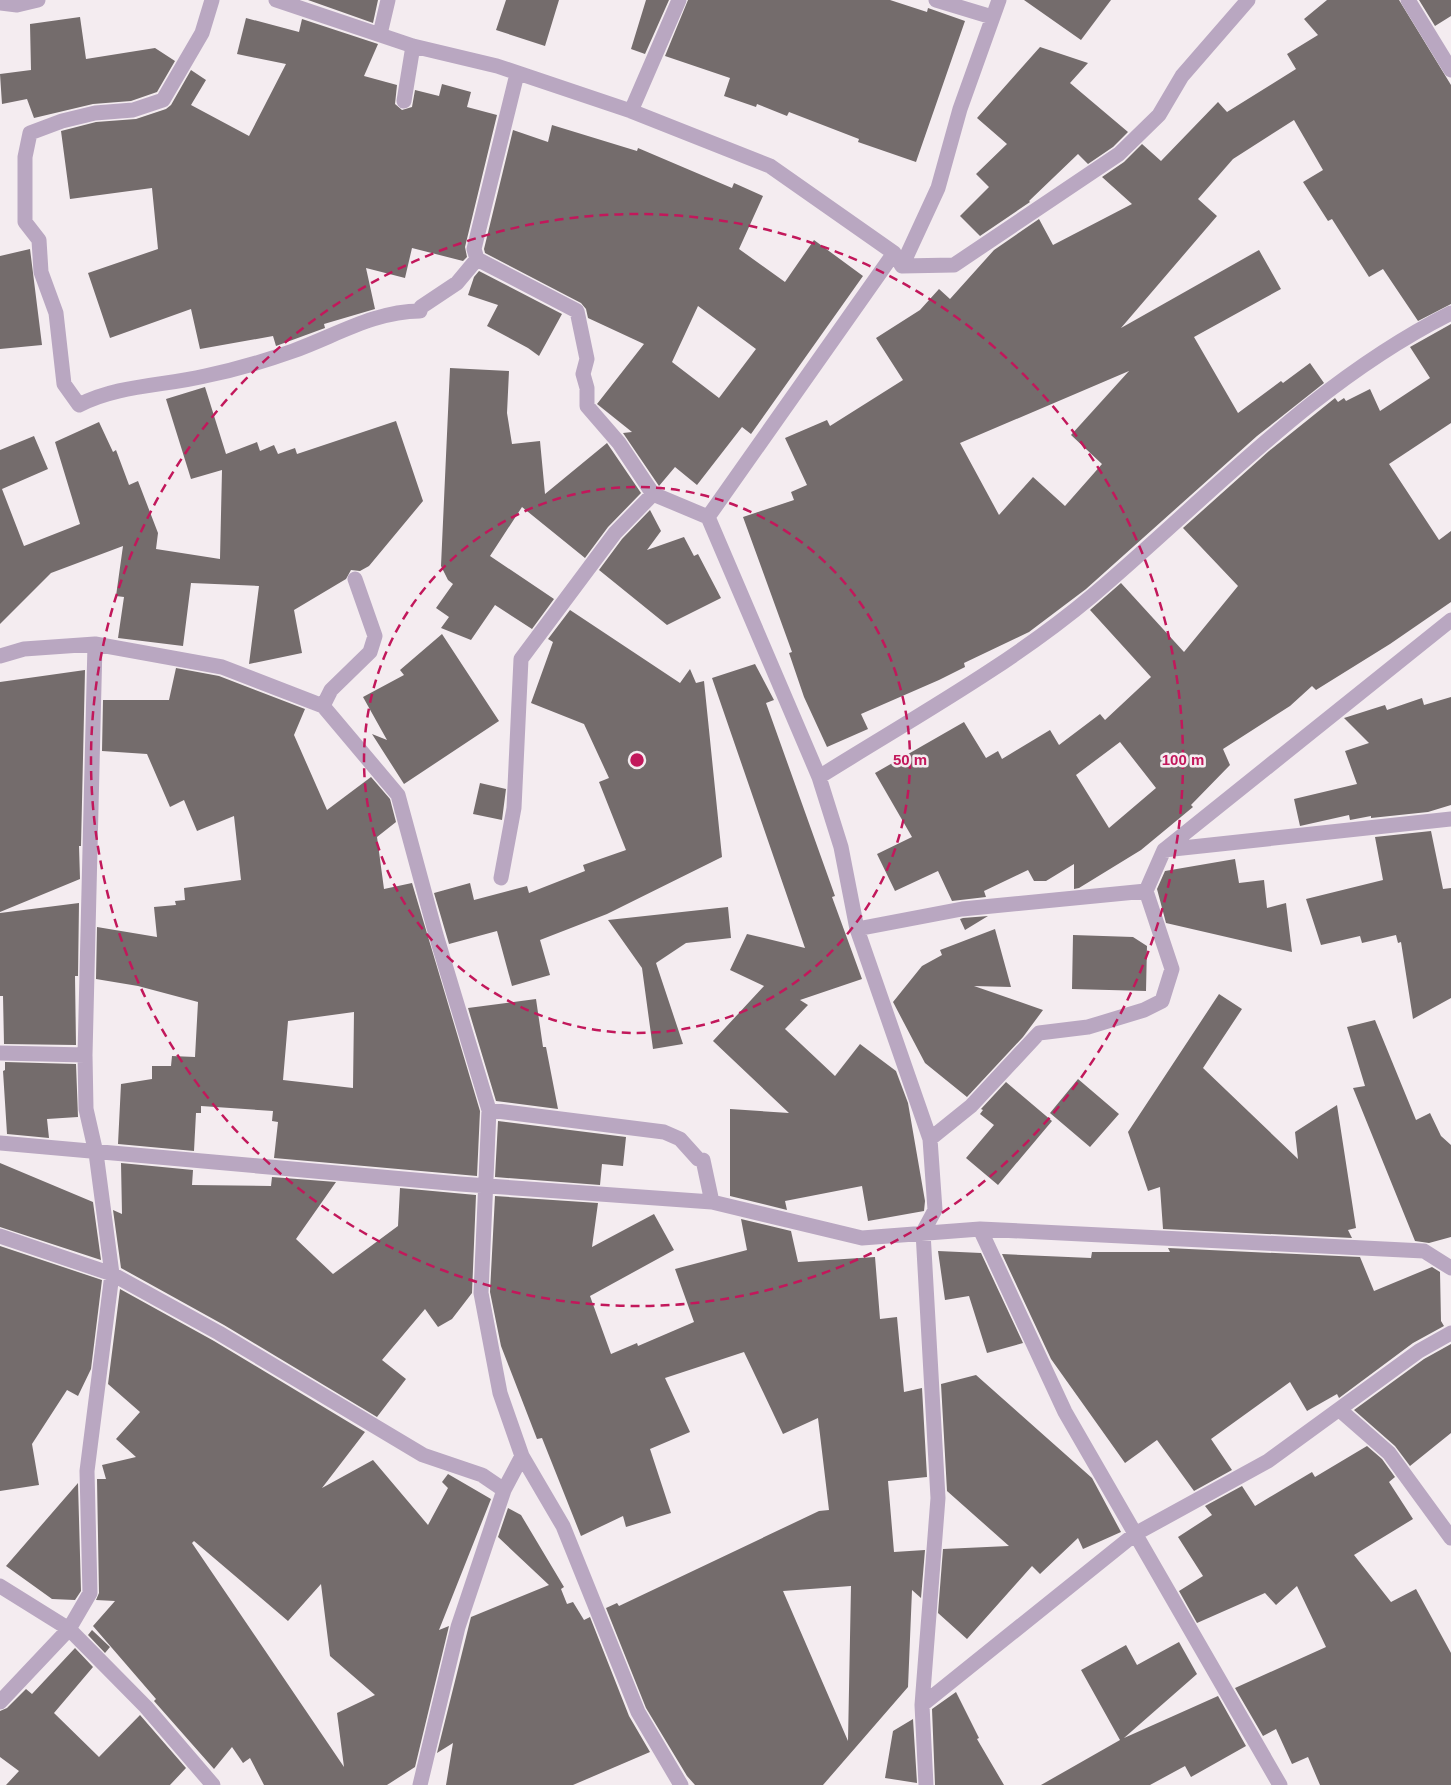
<svg xmlns="http://www.w3.org/2000/svg" width="1451" height="1785" viewBox="0 0 1451 1785" font-family="Helvetica,sans-serif">
<style>
.building{fill:#746c6c;fill-rule:evenodd}
.lines{fill:none;stroke-linecap:round;stroke-linejoin:round}
.minor{stroke:#b9a7c1;stroke-width:15}
.ring{fill:none;stroke:#c2185b;stroke-width:2.5;stroke-dasharray:9 6}
.centre{fill:#c2185b;stroke:#f4ecf0;stroke-width:2.5}
.ring-label{font-size:15px;text-anchor:middle;font-weight:bold;fill:#c2185b;stroke:#f4ecf0;stroke-width:5;stroke-linejoin:round;paint-order:stroke}
</style>
<rect width="100%" height="100%" fill="#f4ecf0"/>
<!-- building -->
<path class="building" d="M308,0h70l-5,23z
M506,0h53l-14,46 -49,-16z
M646,0h23l-24,54 -14,-5z
M688,0h202l37,12 1,-4 37,13 -49,141 -58,-20 1,-3 -70,-27 -2,4 -30,-12 -1,3 -32,-11 6,-18 -65,-22z
M1024,0h87l-30,40z
M1327,0h72l52,85v219l-33,17 -35,-52 -14,8 -37,-58 -4,2 -25,-39 20,-12 -29,-50 -61,39 -35,40 19,17 -96,112 138,-78 22,39 -87,48 44,76 43,-32 2,2 27,-20 14,20 -67,53 -171,153 -57,43 -65,31 1,4 -26,13 -78,34 7,15 -41,18 -23,-50 -15,-44 3,-1 -49,-135 51,-17 -3,-8 16,-7 -22,-47 42,-18 3,6 73,-46 -27,-42 44,-28 19,-21 11,10 44,-49 45,-31 14,26 79,-41 -30,-27 22,-15 18,-18 19,17 57,-59 9,10 69,-43 -9,-15 31,-19 -14,-16zM1129,371l-58,64 31,29 -37,42 -32,-29 -34,38 -39,-72z
M1419,0h32v16l-16,10z
M80,17l6,42 69,-11 20,13 -18,31 -26,9 -38,3 -59,14 -7,-19 -25,5 -2,-30 31,-4 -1,-46z
M246,18l53,14 3,-13 76,25 -14,32 33,9 -2,19 7,6 10,-3 3,-17 24,6 3,-12 29,8 -4,15 30,8 -32,132 2,10 -4,4 -51,-13 -7,30 -39,-10 9,41 -51,15 1,4 -49,18 -3,-10 -73,13 -9,-40 -81,29 -22,-65 70,-24 -6,-61 -82,11 -9,-68 35,-9 40,-3 30,-10 5,-4 20,-35 15,10 -15,25 58,31 37,-72 -49,-10z
M1040,47l48,16 -18,20 58,49 -15,15 -25,17 -10,-10 -49,47 1,1 -50,34 -20,-20 29,-29 -13,-13 31,-30 -30,-26z
M552,125l85,26 1,-3 94,40 2,-5 29,13 -24,53 46,33 29,-42 49,36 -112,158 -9,-7 -45,58 -22,-18 -16,19 -36,-53 9,-1 -35,-28 47,-60 -56,-26 -2,-9 -5,-6 -96,-50 -1,-4 29,-119 35,12zM698,306l58,43 -37,49 -47,-36z
M30,249l12,96 -42,4v-93z
M479,271l83,43 -23,42 -11,-8 -41,-22 11,-21 -30,-10 6,-18z
M1451,324v99l-62,41 50,76 12,-9v71l-61,42 -74,46 -4,-4 -22,20 -67,43 7,16 -39,40 2,2 -52,43 -62,38 -5,1v-25l-28,17h-12l-6,-11 -44,21 2,6 -34,4 -14,-30 -43,20 -18,-37 35,-17 -37,-64 89,-51 22,36 12,-7 4,8 48,-29 9,15 41,-31 5,6 46,-43 -61,-67 31,-27 63,69 54,-66 -55,-58 86,-77 66,-53 3,4 6,-4 2,3 24,-12 10,22 50,-33 -20,-31zM1120,742l36,46 -47,40 -33,-53z
M450,368l59,3 -2,42 5,31 28,-3 5,53 62,-51 34,50 -33,34 -23,31 -63,-51 -32,49 64,43 -22,30 -37,-24 -24,35 -30,-12 8,-11 -13,-9 17,-24 -5,-4 -7,-14z
M205,387l21,67 31,-12 3,9 14,-6 4,9 17,-6 2,6 99,-33 27,80 -54,65 -9,5 -9,-1 -5,9 -52,31 8,43 -53,11 10,-78 -68,-3 -8,63 -65,-8 6,-41 -8,-1 7,-50 -72,27 -51,51v-174l34,-14 14,33 -46,20 22,57 56,-22 -25,-82 44,-20 14,30 3,-2 13,35 9,-4 20,52 -2,16 64,10 2,-89 -31,9 -25,-80z
M650,510l11,21 -14,19 37,-13 10,19 4,-2 23,44 -54,27 -68,-55 23,-31z
M570,610l110,73 10,-14 6,14 8,-2 18,176 -115,57 -67,26 10,35 -38,11 -15,-55 -48,13 -15,-51 36,-10 4,17 53,-14 2,7 56,-22 -2,-6 43,-15 -27,-68 10,-4 -25,-54 -53,-21 22,-61 -5,-3z
M442,634l57,87 -95,63 -32,-50 15,6 -24,-43 41,-22 -4,-5z
M755,664l19,36 -8,3 69,193 -3,1 30,82 -62,21 8,5 -23,24 50,47 25,-32 36,27 12,32 17,98 -1,10 -56,10 -6,-35 -77,15 2,9 -57,-14v-87l59,4 -76,-72 51,-55 -34,-16 17,-36 58,14 -93,-270z
M176,668l43,8 86,33 -11,26 33,75 44,-33 19,22 6,23 -19,15 7,52 28,-6 68,228 -3,65 -203,-18 4,-36 -6,-1 1,-10 -72,-5v7h-5l-2,38 -76,-7 3,-60 31,-5v-13h19l1,-10 23,1 3,-55 -60,-16 -42,-7 1,-52 60,10 -3,-30 22,-2 -1,-4 10,-1 -1,-12 57,-8 -7,-64 -37,15 -13,-31 -14,7 -23,-53 -45,-3 1,-51h66zM354,1012l-1,76 -70,-8 5,-59z
M85,670l-4,176h-2l1,33 -80,33v-230z
M1451,697v108l-23,7 -57,6v-2l-21,4 -1,-5 -49,11 -6,-27 63,-15 -12,-33 24,-8 -25,-25 41,-13 2,5 35,-12 2,7z
M480,783l26,6 -4,31 -29,-6z
M1431,831l12,58 8,-1v110l-38,21 -12,-77 -3,1 -2,-8 -34,8 -2,-7 -39,9 -15,-46 77,-19 -8,-43z
M1235,859l4,24 25,-3 3,28 19,-5 6,49 -126,-29 -9,-34 8,-18z
M79,903l-1,73h-3l1,69 -72,-1 -1,-48h-3v-83z
M728,907l3,31 -45,5 -30,20 27,81 -30,5 -11,-81 -34,-48z
M988,916l-23,14 -5,-11 3,-1z
M995,929l16,58 -37,-1 69,24 -20,27 -56,60 -42,-34 -32,-61 29,-36 20,-11 -2,-5z
M1073,935l60,2 14,9 -1,45 -74,-2z
M1219,994l23,15 -39,59 95,91 -3,-27 42,-27 19,123 -8,2 4,8 -189,-9 -3,-42 -12,4 -20,-59z
M536,999l7,48h3l12,62 -62,-8 -28,-93z
M1375,1020l41,100 14,-7 11,23 10,9v92l-22,6 -14,-2 -62,-153 12,-2 -18,-59z
M5,1062l71,2 2,53 -31,2 2,19 -42,-4 -4,-63 2,-1z
M1078,1079l41,35 -29,33 -40,-34z
M1006,1082l46,39 -54,64 -32,-27 28,-33 -14,-11 3,-4 -2,-1z
M498,1121l128,16 -3,29 -21,-2 -2,21 -105,-8z
M0,1163l93,39 8,58 -101,-33z
M121,1163l72,7 -1,15 79,1 1,-9 64,5 -40,57 37,35 65,-48 2,-38 76,7 -4,98 -20,26 -14,8 -13,-18 -43,51 24,19 -29,38 -153,-92 -103,-57 -8,-58 9,4z
M495,1196l103,7 -6,44 62,-33 20,36 -84,46 21,58 26,-11 1,3 56,-24 -19,-53 72,-19 -6,-31 50,12 7,31 77,-5 5,62 17,-2 7,75 18,-4 5,89 -39,4 6,71 31,-2 -4,48 -9,-8 -4,97 -85,98h-128l-8,-9 -41,-68 -40,-100 11,-5 2,3 200,-95 10,-1 -11,-92 -35,16 -39,-82 -79,26 25,54 -40,17 21,64 -45,14 -3,-11 -42,20 -39,-98 -5,1 -36,-93 -11,-54zM851,1586l-3,155 -65,-150z
M0,1246l102,34 -11,89 -13,27 -11,-6 -35,54 7,41 -39,6z
M1168,1248l192,9 14,34 58,-24 8,5 1,49 3,5 -31,17 -74,55 -2,-4 -30,17 -17,-29 -79,57 21,31 -38,21 -37,-51 -32,23 -74,-104 -49,-105 89,4 1,-6h78z
M938,1251l43,2 42,90 -36,10 -18,-57 -24,4z
M120,1289l94,52 151,91 -43,56 51,-28 55,65 20,-37 -6,-6 6,-8 43,25 -52,131 10,-4 -34,141 -28,18h-123l-14,-27 -7,5 -11,-16 -18,22 -60,-68 2,-2 -63,-73 22,-25 -19,-1 3,-7 -2,-114h9l-4,-14 34,-8 -20,-18 24,-27 -32,-28zM194,1541l94,80 33,-37 9,72 45,39 -38,18 7,54 -152,-224z
M1451,1344v89l-41,33 -15,-20 -41,-36 70,-51z
M976,1375l116,103 29,54 -38,17 -5,-11 -38,36 -8,-8 -65,73 -29,-26 5,-64 66,-3 -62,-55 -6,-107z
M1367,1446l15,13 13,18 -6,5 24,37 -59,36 37,47 25,-13 35,64v132h-131l-12,-28 -16,7 -16,-35 -13,7 -28,-48 91,-41 -29,-61 -21,19 -11,-12 -68,30 -18,-32 24,-15 -25,-39 34,-22 -7,-9 37,-20 13,20 57,-34 3,5z
M78,1483l3,108 -6,9 -23,-1 -46,-33z
M508,1508l13,7 43,72 -3,2 6,15 6,-2 11,18 6,-3 39,99 21,36 -77,33h-127l7,-42 -16,10 34,-136 78,-32 -51,-48z
M92,1630l18,17 -5,6 -17,-18z
M1179,1642l18,32 -73,64 94,-42 28,50 -55,31 -6,-11 -35,19h-109l79,-45 -39,-70 45,-25 11,20z
M75,1648l18,19 -39,46 45,44 41,-42 46,53 -16,17h-164l13,-14 -19,-14v-46l7,-3 19,-19 6,5z
M956,1692l23,46 -2,1 27,46h-69l-3,-76z
M913,1719l4,64 -32,-5 8,-47z"/>
<g class="lines">
<!-- minor -->
<path class="minor" d="M212,0l-10,33 -39,67 -30,10 -38,3 -33,8 -32,12 -5,24v65l14,18 2,32 15,41 8,71 15,21c39,-20 83,-19 126,-29 29,-6 60,-15 88,-25 42,-15 82,-40 127,-40l1,-4 36,-24 20,-24
M276,0l137,46 84,20 134,45 139,55 124,87 8,13 36,-78 22,-79 39,-109
M936,0l56,17
M1408,0l43,70
M0,3l17,2 21,-5
M380,34l8,-34
M517,74l-43,175 3,10 100,52 10,48 -4,15 4,14v18l32,37 34,51 55,23 111,260 22,70 16,82 73,210 5,71 -12,22 15,266 -16,207 4,80
M404,101l9,-55
M631,111l48,-111
M902,266l52,-1 165,-111 40,-39 23,-39 66,-76
M708,517l186,-264
M0,656l24,-7 71,-5 127,23 101,39 75,89 38,140 53,175 -8,183 19,100 22,63 41,70 75,186 43,73
M323,706l8,-16 39,-38 5,-16 -20,-57
M819,777c91,-57 191,-112 273,-181 116,-98 221,-214 359,-283
M1164,850l287,-31
M501,878l13,-70 7,-149 94,-126 38,-39
M857,929l105,-20 184,-18
M0,1053l85,2
M489,1110l175,22 16,7 18,20 5,1 9,42
M930,1139l41,-33 68,-73 49,-6 56,-17 18,-9 10,-32 -26,-78 18,-41 287,-230
M0,1143l460,41 252,18 150,36 118,-9 444,22 27,17
M980,1229l85,183 215,373
M0,1236l112,38 107,59 204,122 59,20 22,15
M1341,1411l48,42 62,85
M0,1586l69,43 21,-36 -3,-122 25,-197 -16,-121 -10,-44 -1,-54 10,-411
M0,1702l69,-73 77,78 67,78
M922,1705l213,-171 133,-73 151,-110 32,-18
M420,1785l38,-158 46,-137 18,-34"/>
</g>
<!-- distance rings -->
<g class="ring">
<circle cx="637" cy="760" r="273"/>
<circle cx="637" cy="760" r="546"/>
</g>
<circle cx="637" cy="760" r="8" class="centre"/>
<g class="ring-label">
<text x="910" y="765">50 m</text>
<text x="1183" y="765">100 m</text>
</g>
</svg>
